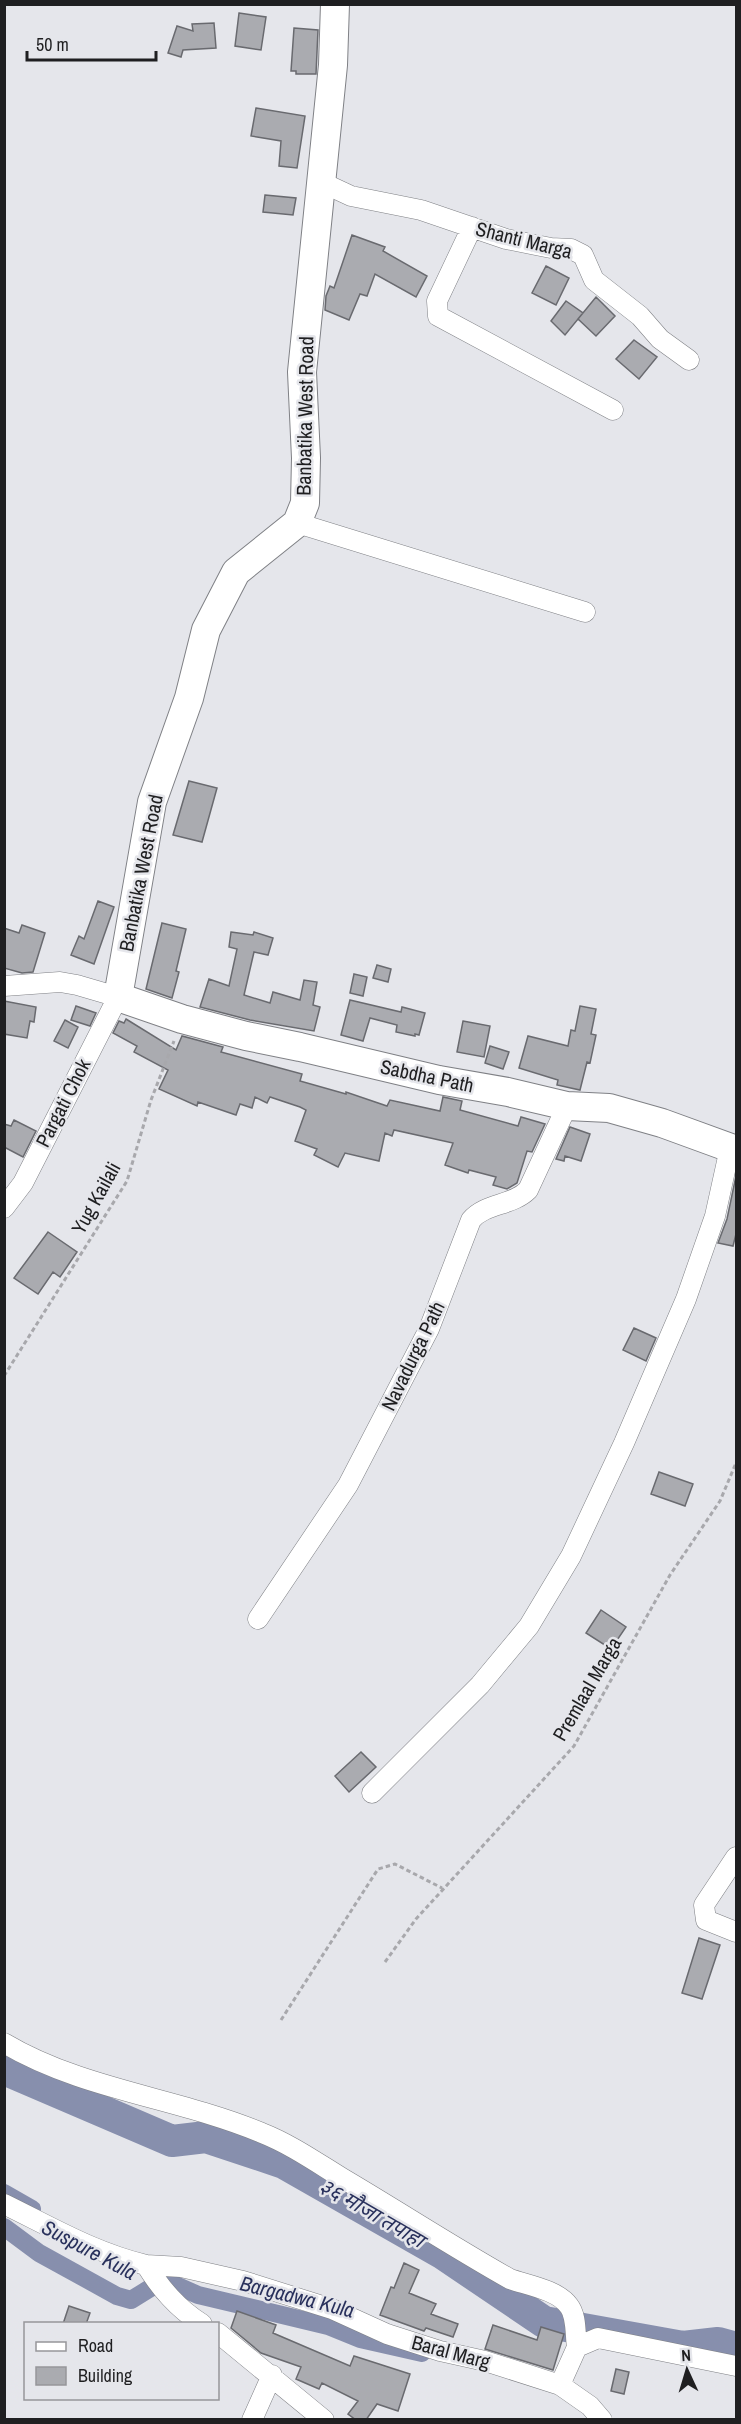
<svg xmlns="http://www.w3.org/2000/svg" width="741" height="2424" viewBox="0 0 741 2424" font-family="'Archivo Narrow','Noto Sans Devanagari',sans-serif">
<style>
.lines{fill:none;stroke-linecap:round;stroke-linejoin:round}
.canal{stroke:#878fad;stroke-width:18}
.river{stroke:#878fad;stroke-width:32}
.building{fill:#aaabb0;stroke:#696a6f;stroke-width:1.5}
.street-casing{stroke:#7f8085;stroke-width:21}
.secondary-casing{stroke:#7f8085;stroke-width:30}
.path{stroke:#a8a8ac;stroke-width:3;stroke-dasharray:4.5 3;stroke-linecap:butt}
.street{stroke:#fff;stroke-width:20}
.secondary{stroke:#fff;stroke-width:28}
.labels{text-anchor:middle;stroke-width:5;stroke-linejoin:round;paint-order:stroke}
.street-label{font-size:20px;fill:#1f1f21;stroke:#e5e6eb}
.water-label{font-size:21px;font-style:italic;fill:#29315c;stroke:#e5e6eb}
</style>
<rect width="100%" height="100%" fill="#e5e6eb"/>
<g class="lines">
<!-- canal -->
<path class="canal" d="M4,2193l28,16
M4,2227l35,26 78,43 14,4 29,-18 9,8
M157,2266l7,14 34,15 130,31 32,13 62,14"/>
<!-- river -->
<path class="river" d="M4,2069l168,72 34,-4 78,26 158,90 102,69 139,25 35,-4 18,5"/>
</g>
<!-- building -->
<path class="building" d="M239,13l27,4 -5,33 -26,-4z
M214,23l2,25 -33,2 -2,7 -13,-4 9,-27 16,5 -1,-7z
M294,28l24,2 -2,44h-20v-3h-5z
M256,108l49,8 -8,52 -18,-2 2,-25 -30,-5z
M265,195l31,3 -3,17 -30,-3z
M352,235l33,12 -2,4 44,25 -11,21 -41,-23 -8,22 -7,-2 -11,26 -24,-10 1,-14 4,-10 4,2z
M546,266l23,12 -13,27 -24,-12z
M596,297l19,19 -19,20 -18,-17z
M566,301l17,12 -18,22 -14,-14z
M634,340l23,17 -18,22 -23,-20z
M189,781l28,7 -15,54 -29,-7z
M98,901l16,6 -20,57 -23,-9 8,-19 5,3z
M162,923l24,6 -10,42 3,1 -7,26 -26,-9z
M22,925l23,8 -12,39 -11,1 -18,-5v-40l15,5z
M231,932l22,3 1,-3 19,6 -5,17 -14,-3 -10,43 26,8 3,-11 27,8 4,-20 13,2 -4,23 7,2 -6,24 -64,-11 -50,-13 9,-28 20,7 8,-37 -8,-2z
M377,965l14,4 -3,13 -15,-4z
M354,974l13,3 -4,19 -13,-3z
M350,1000l51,12 1,-5 23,6 -6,22 -4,-1v2l-19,-4 1,-7 -27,-7 -7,23 -22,-6z
M4,1001l32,6 -2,15 -4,-1 -3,17 -23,-4z
M76,1006l20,7 -6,13 -19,-6z
M580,1006l16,3 -5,25 5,1 -6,28 -3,-1 -7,28 -23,-5 1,-5 -39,-12 9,-32 40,10 3,-16 4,1z
M126,1019l50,31 6,-14 41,11 -2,5 81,22 -2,7 46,13v-2l41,14 3,-6 50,11 3,-14 19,4 -2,9 58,16 3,-9 24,7 -13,28 -5,-1 -10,32 -10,6 -14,-4 3,-8 -27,-7 -1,3 -23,-8 8,-22 -59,-13 -2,6 -7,-3 -6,28 -34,-8 -7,14 -24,-12 3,-6 -22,-8 11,-31 -6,-3 -30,-10 -3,6 -12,-6 -3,11 -12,-4 -4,11 -38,-13 -1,4 -38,-17 9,-19 -34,-18 3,-6 -24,-13 6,-12 5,2z
M65,1020l13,7 -10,21 -14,-7z
M463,1021l27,5 -6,31 -27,-5z
M490,1046l19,6 -6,17 -18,-6z
M14,1120l22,11 -13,26 -19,-10v-23l7,2z
M570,1127l20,7 -9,27 -16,-5 -1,5 -8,-2z
M736,1176v58l-3,12 -15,-3 9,-24z
M48,1232l29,20 -17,25 -7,-5 -15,22 -24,-16z
M634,1328l22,10 -10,23 -23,-11z
M659,1472l34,12 -8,22 -34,-12z
M601,1610l25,17 -15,22 -25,-16z
M361,1752l15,15 -27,25 -14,-16z
M699,1938l21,7 -18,54 -20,-6z
M404,2263l15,7 -10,23 27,11 -5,10 27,10 -5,13 -27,-9 -2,3 -44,-16 11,-28 3,1z
M69,2306l21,7 -4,11h-23z
M237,2311l39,14 -3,8 77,33 4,-10 56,18 -12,37 -21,-7 -11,16h-10l-8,-6 10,-13 -36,-18 -3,6 -23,-10 5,-12 -40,-14 -30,-25z
M493,2325l44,15 4,-13 23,7 -11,36 -68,-21z
M616,2369l13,3 -5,22 -13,-3z"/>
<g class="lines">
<defs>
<path id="street" d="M321,182l30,14 70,14 85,29 45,9 20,1 12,6 11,25 46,36 20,23 29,21
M472,227l-35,74 1,15 175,94
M297,523l288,89
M4,986l56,-4 17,3 41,12 -95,186 -19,25
M258,1619l90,-134 81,-156 42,-109c14,-17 41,-14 57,-30l39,-84
M372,1793l108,-108 49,-59 42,-70 53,-113 62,-144 29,-83 15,-68
M736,1857l-32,48 2,15 30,12
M4,2043c79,47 175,55 258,90 28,11 54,29 80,45 56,33 111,69 168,101 17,6 48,11 59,27 8,10 6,29 8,41
M4,2204c49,24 89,48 142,61 15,24 31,43 56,59
M146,2265l35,2 62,14 89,28 55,25 53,17 45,10 75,24 17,-38 21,-9 138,28
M218,2333l106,87
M560,2385l30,21 12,14
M252,2420l20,-45"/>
<path id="secondary" d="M335,4l-2,61 -31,307 4,86 -1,45 -8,20 -61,49 -30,58 -17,68 -37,104 -34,195 64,22 64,17 54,11 139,33 69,12 59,14 42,2 53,15 74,27"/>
</defs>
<!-- street casing -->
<use href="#street" class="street-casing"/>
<!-- secondary casing -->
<use href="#secondary" class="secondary-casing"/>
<!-- path -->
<path class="path" d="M4,1376l123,-195 24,-81 23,-59
M385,1962l31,-43 158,-173 96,-171 50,-74 16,-38
M281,2020l97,-151 17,-5 47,24"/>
<!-- street -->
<use href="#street" class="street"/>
<!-- secondary -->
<use href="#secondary" class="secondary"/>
</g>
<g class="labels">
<!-- street labels -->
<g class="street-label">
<text transform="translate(524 240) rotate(14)" y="7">Shanti Marga</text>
<text transform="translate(305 416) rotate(-89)" y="7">Banbatika West Road</text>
<text transform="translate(141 873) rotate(-79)" y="7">Banbatika West Road</text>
<text transform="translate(427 1076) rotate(12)" y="7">Sabdha Path</text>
<text transform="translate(63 1103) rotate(-63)" y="7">Pargati Chok</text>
<text transform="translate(96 1198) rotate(-61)" y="7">Yug Kailali</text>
<text transform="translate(413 1356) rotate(-64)" y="7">Navadurga Path</text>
<text transform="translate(587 1689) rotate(-60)" y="7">Premlaal Marga</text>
<text transform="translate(451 2352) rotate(15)" y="7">Baral Marg</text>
</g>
<!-- water labels -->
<g class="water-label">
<text transform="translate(372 2213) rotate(30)" y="7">३६ मौजा तपाहा</text>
<text transform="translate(89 2250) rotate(28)" y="7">Suspure Kula</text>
<text transform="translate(297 2297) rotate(14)" y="7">Bargadwa Kula</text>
</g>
</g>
<!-- border -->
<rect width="741" height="2424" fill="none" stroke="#1f1f21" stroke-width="12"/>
<!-- legend -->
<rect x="24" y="2322" width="195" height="78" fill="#e5e6eb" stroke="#96969a" stroke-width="1.5"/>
<rect x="36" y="2342" width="30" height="9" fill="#ffffff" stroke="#96969a" stroke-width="1.5"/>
<text x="78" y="2352" font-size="18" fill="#1f1f21">Road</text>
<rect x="36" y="2367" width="30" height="18" fill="#aaabb0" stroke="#96969a" stroke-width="1.5"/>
<text x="78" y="2382" font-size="18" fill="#1f1f21">Building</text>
<!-- north arrow -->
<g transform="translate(687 2370) rotate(356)" stroke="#e5e6eb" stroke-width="4.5" paint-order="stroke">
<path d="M0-4.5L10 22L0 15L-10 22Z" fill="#1f1f21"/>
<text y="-9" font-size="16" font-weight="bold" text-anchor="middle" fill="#1f1f21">N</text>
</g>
<!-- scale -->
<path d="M27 51v9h129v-9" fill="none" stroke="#1f1f21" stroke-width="3"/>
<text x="36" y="51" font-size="18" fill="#1f1f21" stroke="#e5e6eb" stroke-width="4.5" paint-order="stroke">50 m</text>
</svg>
